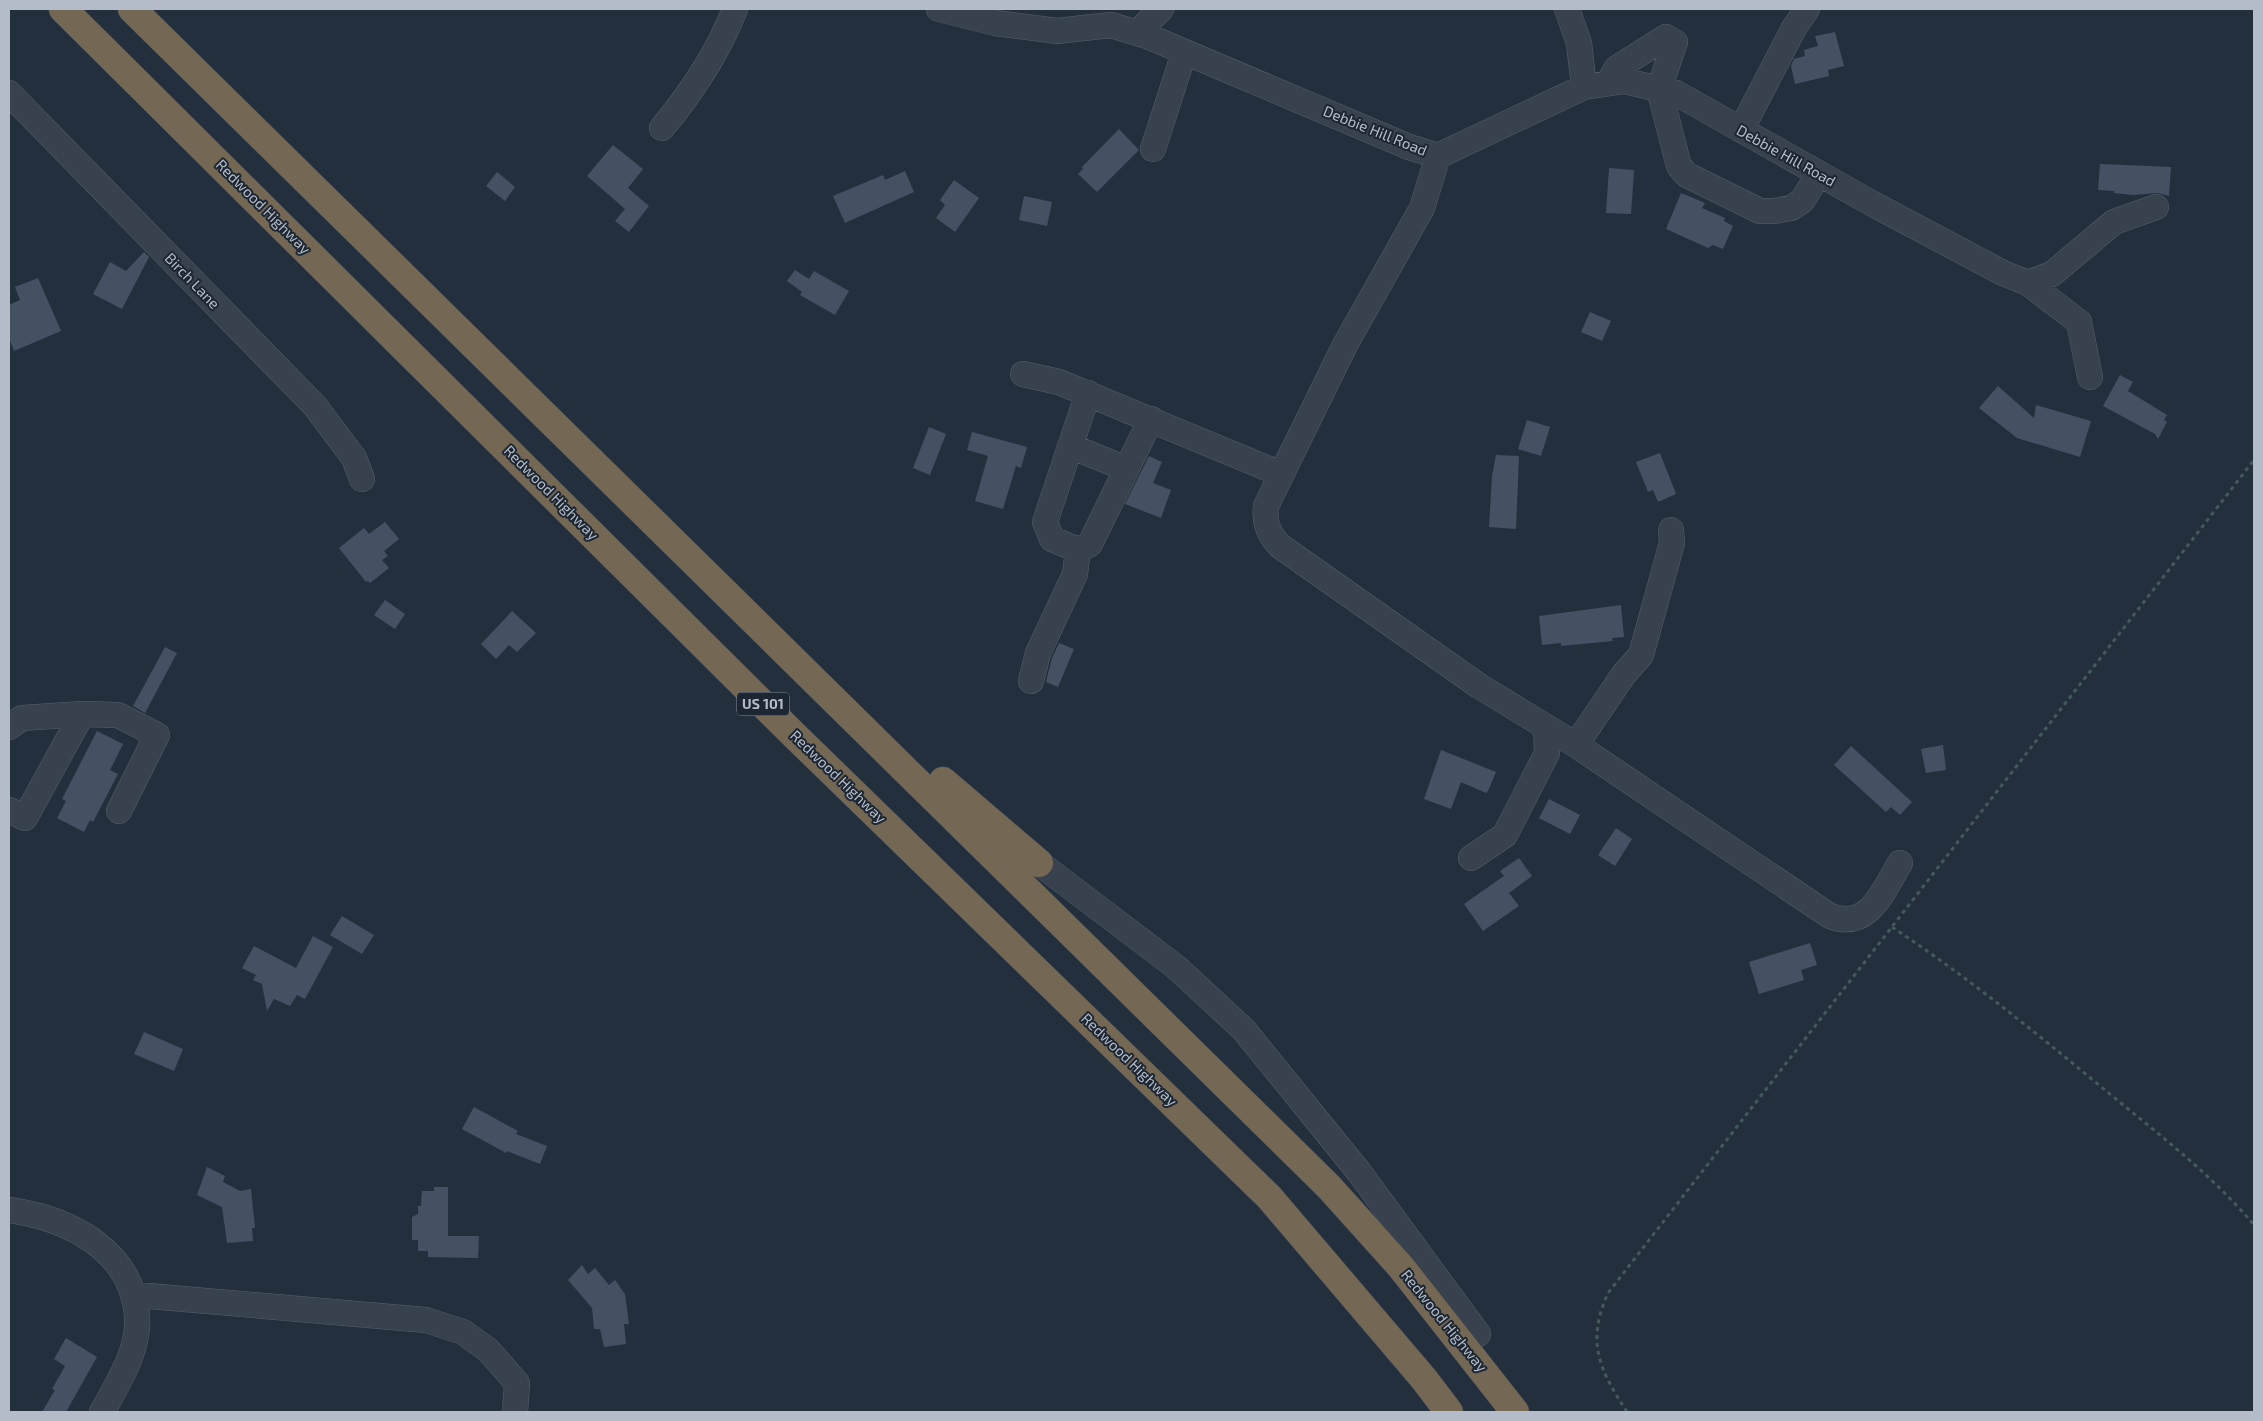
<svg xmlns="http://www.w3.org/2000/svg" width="2263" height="1421" viewBox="0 0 2263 1421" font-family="'Exo 2',sans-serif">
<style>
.building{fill:#455162}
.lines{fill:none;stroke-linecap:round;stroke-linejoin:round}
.minor-casing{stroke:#565f6c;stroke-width:26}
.highway-casing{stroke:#434c59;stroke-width:29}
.path{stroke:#44595c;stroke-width:3;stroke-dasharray:4 4;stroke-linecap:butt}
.minor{stroke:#38414e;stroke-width:25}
.highway{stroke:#746855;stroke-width:28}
.labels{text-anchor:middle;stroke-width:4;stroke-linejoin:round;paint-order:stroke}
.shield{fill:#1d2633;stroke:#878f9c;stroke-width:1}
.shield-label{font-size:14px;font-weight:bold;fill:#b4bcc9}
.street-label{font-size:15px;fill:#b4bcc9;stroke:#1d2633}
</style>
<rect width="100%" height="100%" fill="#242f3e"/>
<!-- building -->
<path class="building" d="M1835,32l9,34 -16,4 1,6 -34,8 -4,-18 3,-7 11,-3 -1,-6 14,-4 -3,-10z
M1119,129l20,21 -42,42 -19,-18 5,-5 -1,-2z
M613,145l30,24 -15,19 21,18 -20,26 -14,-11 10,-12 -38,-33z
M2100,164l71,3 -2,29 -11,-3 -25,2 -19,-2v-2l-16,-1z
M1609,168l25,2 -3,44 -25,-1z
M905,171l9,21 -69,31 -12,-27 50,-21 2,5z
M497,172l18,15 -10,14 -19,-15z
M954,180l25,18 -24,34 -19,-14 9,-13 -5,-5z
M1681,193l24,10 -3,5 23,10 -1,3 9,5 -10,23 -10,-4 -5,3 -42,-19z
M1024,196l28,6 -5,24 -28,-6z
M144,252l5,5 -27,52 -29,-15 17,-32 16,9z
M795,270l14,9 5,-8 35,20 -14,24 -35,-20 2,-3 -15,-11z
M38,278l23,53 -47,20 -5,-13v-33l11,-5 -5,-13z
M1590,312l21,9 -9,20 -21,-9z
M2120,375l13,7 -5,9 39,24 -3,5 3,2 -9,17 -3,-5 -52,-28z
M1998,386l36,32 2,-13 55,16 -11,36 -63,-19 -38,-30z
M1527,420l23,7 -9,29 -23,-7z
M929,427l17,7 -16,41 -17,-7z
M972,432l55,15 -6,21 -5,-2 -13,43 -28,-8 13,-45 -21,-6z
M1660,453l16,41 -18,8 -5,-12 -5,2 -12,-30z
M1496,455l23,1 -3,73 -27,-2 3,-51z
M1149,456l13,6 -9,21 18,7 -10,28 -36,-14z
M385,522l14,17 -15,12 4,5 -6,4 7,8 -19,15 -2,-2 -2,1 -27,-34 25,-20 5,6z
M385,600l20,14 -10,15 -21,-14z
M1621,605l3,32 -12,1 1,3 -52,5v-3l-19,2 -3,-29z
M512,611l24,22 -19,19 -8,-7 -13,14 -15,-15z
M1059,643l15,6 -16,38 -12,-5 6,-24z
M165,647l12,6 -32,60 -12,-7z
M97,731l26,13 -13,26 8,4 -25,48 -3,-2 -6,12 -27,-14 9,-17 -4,-2z
M1943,745l3,25 -20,3 -5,-24z
M1851,746l61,56 -12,13 -9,-8 -5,5 -52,-47z
M1441,750l55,22 -8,19 -2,2 -25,-11 -10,27 -27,-10z
M1549,799l31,16 -10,19 -31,-16z
M1616,828l16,11 -17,27 -17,-11z
M1519,858l13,18 -23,17 10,13 -36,25 -19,-27 40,-28 -4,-5z
M342,916l32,19 -12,19 -32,-19z
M313,936l20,11 -28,52 -8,-4 -7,11 -16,-7 -7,12 -5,-27 -9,-4 3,-5 -14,-7 12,-22 42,22z
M1810,943l7,22 -16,5 3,10 -45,14 -10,-32z
M144,1032l39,17 -9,22 -40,-17z
M474,1107l44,24 -2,3 31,12 -7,18 -33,-13 -1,2 -44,-24z
M207,1167l18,9 -2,6 17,9 11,-2 4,39h-3l1,13 -26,2 -5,-36 -25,-12z
M434,1187h14v49h31l-1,22 -50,-1v-6h-10v-11h-6v-23l6,-3v-8h3l1,-15h12z
M582,1265l6,9 7,-6 14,17 6,-5 10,14 4,30h-5l2,20 -22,3 -4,-18h-6l-2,-21 -24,-28z
M66,1338l31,19 -31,55h-24l13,-22 -3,-1 13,-23 -11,-7z"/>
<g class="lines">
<defs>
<path id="minor" d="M939,9l56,14 62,8 54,-6 36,11 262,111 29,9 146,-69 41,-6 51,12 197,111 130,69 25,10 24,-9 62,-52 42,-15
M1567,9l12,34 5,44
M1137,33l24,-24
M1608,83l9,-15 49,-31 9,5 -16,47 20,77 8,9 73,36h14l17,-3 11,-7 17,-27
M9,93l306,313 39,52 8,21
M662,128c30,-36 56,-75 73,-119
M1741,130l53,-102 13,-19
M1153,149l31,-96
M1438,156l-16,52 -77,137 -79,161c-2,16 2,28 14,40l199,140 97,59 254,171c39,15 53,-25 70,-53
M2028,283l51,39 11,55
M1023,374l36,8 222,92
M1088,393l-43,129 7,17 26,11 12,-6 61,-125
M1070,446l57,23
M1031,681l7,-28 37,-79 3,-24
M82,714l36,1 39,20 -38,76
M9,727l13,-9 60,-4 -57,104 -16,-8
M1576,745l48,-71 17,-19 31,-112 -1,-13
M1471,858l34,-23 42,-82 -1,-26
M1039,863l137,104 68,63 115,142 119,162
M9,1210c58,8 123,39 128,106 3,33 -20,69 -35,96
M134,1299l15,-3 277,24 37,12 25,18 29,33 -2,29"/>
<path id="highway" d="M63,9l730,725 476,463 155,182 25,33
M132,9l1197,1178 72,80 114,145
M943,781l96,82"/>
</defs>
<!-- minor casing -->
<use href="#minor" class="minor-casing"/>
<!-- highway casing -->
<use href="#highway" class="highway-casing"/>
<!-- path -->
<path class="path" d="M1892,927c77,51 148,109 219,168 50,41 102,81 143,130
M1627,1412c-28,-43 -41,-70 -19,-119l646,-833"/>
<!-- minor -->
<use href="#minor" class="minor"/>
<!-- highway -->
<use href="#highway" class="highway"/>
</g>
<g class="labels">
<!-- shield labels -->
<rect class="shield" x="737" y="692.5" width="52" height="23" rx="4"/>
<g class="shield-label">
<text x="763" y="709">US 101</text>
</g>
<!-- street labels -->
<g class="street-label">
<text transform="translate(1375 131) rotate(22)" y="5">Debbie Hill Road</text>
<text transform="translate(1786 156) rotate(29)" y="5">Debbie Hill Road</text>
<text transform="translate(263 207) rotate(45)" y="5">Redwood Highway</text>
<text transform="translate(192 281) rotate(46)" y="5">Birch Lane</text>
<text transform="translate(551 493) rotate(45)" y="5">Redwood Highway</text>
<text transform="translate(838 777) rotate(44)" y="5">Redwood Highway</text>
<text transform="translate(1129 1060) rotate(44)" y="5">Redwood Highway</text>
<text transform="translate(1444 1321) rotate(51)" y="5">Redwood Highway</text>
</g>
</g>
<!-- border -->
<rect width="2263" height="1421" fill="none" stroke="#b4bcc9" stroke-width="20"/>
</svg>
